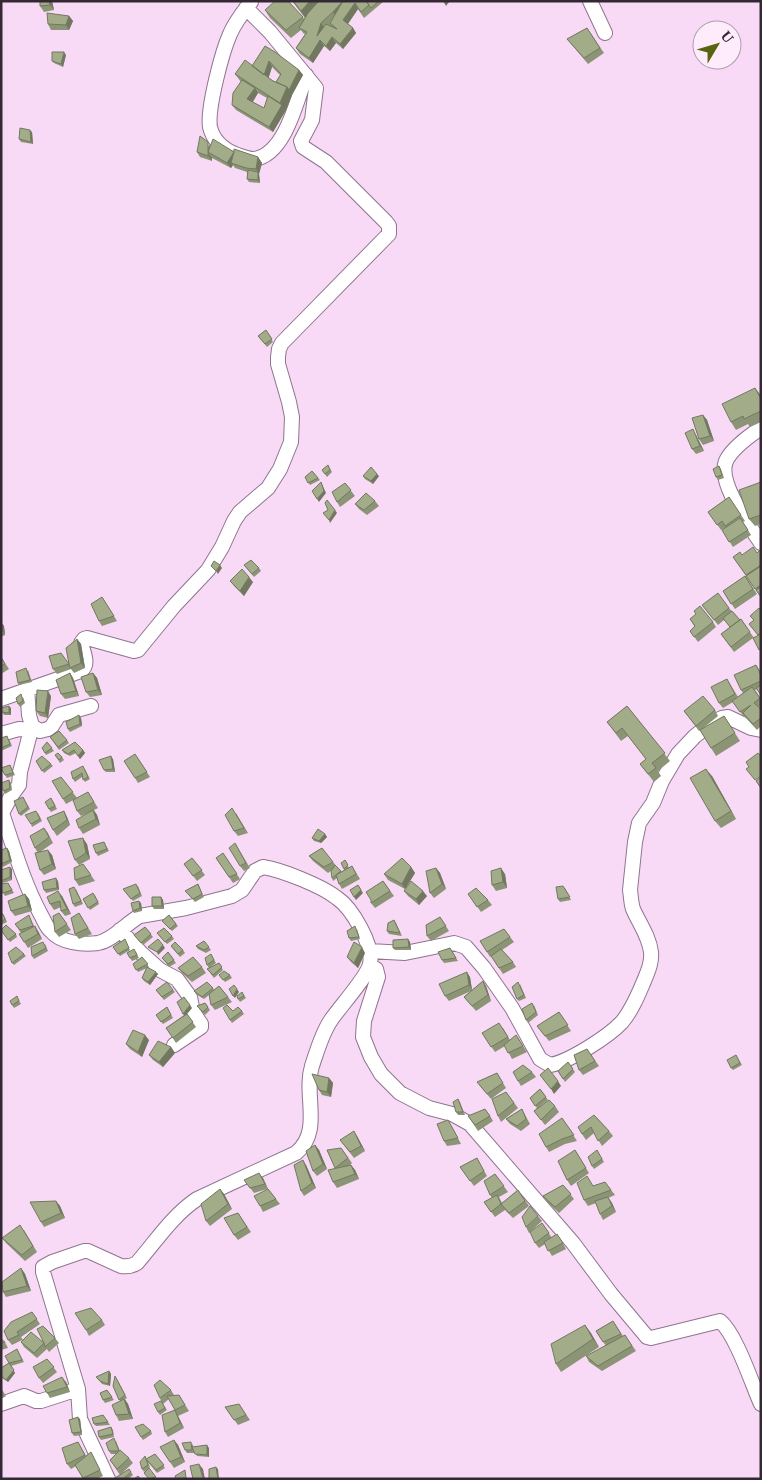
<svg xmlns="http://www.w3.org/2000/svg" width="762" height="1480" viewBox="0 0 762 1480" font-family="'IBM Plex Serif',serif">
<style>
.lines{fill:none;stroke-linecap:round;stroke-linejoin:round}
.minor-casing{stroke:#8f748e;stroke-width:16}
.minor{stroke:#fff;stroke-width:14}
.wall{fill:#8c9476;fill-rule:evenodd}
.shaded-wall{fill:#727860}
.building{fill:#a3ac89;stroke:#727860}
</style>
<rect width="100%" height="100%" fill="#f8daf7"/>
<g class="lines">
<defs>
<path id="minor" d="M590,1l15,32
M251,2c-8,10 -16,20 -21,32 -8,18 -23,75 -20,93 3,13 13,22 25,27 6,2 12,5 19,5 31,-4 43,-59 52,-84
M761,428c-12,8 -27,19 -34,31 -12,21 22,66 34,84
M27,689l2,26 3,11 8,5 8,-2 4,-3 7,-11 32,-9
M1,699l80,-28c9,-7 2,-19 0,-28l3,-4 3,-1 47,13 4,-1 36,-44 34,-36 14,-23 12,-26 6,-9 28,-24 12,-19 11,-27 1,-25 -3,-15 -11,-38v-7l1,-8 3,-6 107,-109v-8l-3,-4 -60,-60 -23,-15 -2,-6 11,-21 4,-32 -46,-56 -24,-24
M1,734l18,-5 12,1
M1,810c12,35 22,72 40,105 3,5 5,12 10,16 10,12 32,14 47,12 16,-3 28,-20 42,-27l46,-8 46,-12 10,-6 13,-19 8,-4c19,3 59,19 74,31 15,10 37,48 33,66 -2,12 -31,44 -39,56 -9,13 -14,31 -19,46 -9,29 11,65 -16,87l-99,46c-24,16 -41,42 -60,64 -5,3 -10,4 -16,3l-33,-15h-4l-32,11 -9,5v5l35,117 2,30 28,60
M2,813l9,-17 8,-11 1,-13 12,-46
M120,930l21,23 19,17 17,9 13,18 3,15 8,12v3l-27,18
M370,951l35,2 49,-10 12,4 18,21 28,40 28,51 10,6c19,-3 59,-29 72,-43 10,-12 16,-27 22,-41 4,-10 8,-18 7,-29 -2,-16 -12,-29 -18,-43 -2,-6 -2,-13 -3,-19l5,-48 4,-19 14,-20 9,-22 16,-27 17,-18 18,-14 9,-4 6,-1 23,11 10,2
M370,966l6,3 2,8 -14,44 -1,16 8,20 10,17 19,19 29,15 23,6 18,10 103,119 38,51 36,43 4,1 69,-17c16,13 32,63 41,83
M1,1404l23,-8 12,5h5l37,-12"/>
</defs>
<!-- minor casing -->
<use href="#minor" class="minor-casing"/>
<!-- minor -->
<use href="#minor" class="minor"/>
</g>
<!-- wall -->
<path class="wall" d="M40,1h12l2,9 -10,2 -4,-6z
M292,1h91v1l-19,16 -6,-9 -10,15 5,4 3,5 -13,16 -7,-6 -6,8 -6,-5 -11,17 -13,-9 -4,-6 9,-14 -2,-1 -2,-3 -10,8 -21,-20 -5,-8 38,7 1,2 1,-1z
M69,16l4,5 -4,9h-18l-3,-6z
M587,28l17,25 -16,11 -21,-25z
M265,46l34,24 4,5 -11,20 -6,15 -13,22 -37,-22 -4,-5 9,-23 -6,-8 17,-8zM272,67l8,8 -4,7 -8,-4zM258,93l9,5 -3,10 -11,-6z
M66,55l-3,12 -9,-4 -2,-2z
M32,132l1,12 -12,-2 -2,-3z
M210,145l48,12 4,6 -3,11 1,9 -11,-1 -2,-3v-7l-12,-4 -2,-3 -2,3 -19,-10v3l-12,-4 -3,-5z
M266,330l7,12 -6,5 -9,-11z
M755,388l6,7v27l-11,5 -2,-3 -12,6 -5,-8z
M703,415l4,5 7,21 -11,4 -4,-6z
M696,435l8,16 -8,3 -4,-5z
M328,465l4,7 -5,5 -5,-7z
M719,466l2,3 3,9 -6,2 -2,-3z
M312,471l8,9 -10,5 -5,-8z
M363,476h16l-6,8 -8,-5z
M761,482v42l-6,2 -6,-7z
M345,483l10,13 -15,11 -3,-5z
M729,497l16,24 -2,1 8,13 -18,12 -11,-17 4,-3 -5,3 -13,-18z
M375,501l4,5 -12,9 -8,-6 -4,-5z
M761,552v45l-6,-8 -22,-32z
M244,565l15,3 2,3 -7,6z
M745,576l12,18 -22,15 -12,-18z
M230,581l23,1 -9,14 -10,-10z
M102,597l15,24 -15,5 -3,-5z
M702,605l27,3 11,12 1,-1 13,19 4,-3 -9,-11 4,-3 8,-10v40l-8,-13 -19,14 -13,-18 9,-7 -6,-7 -6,5z
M690,619l23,3 3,5 -18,15 -8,-11 5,-4z
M1,622l3,4 1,9 -4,2z
M77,639l4,5 4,24 -11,5 -3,-4 -14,5 -4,-5 16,-5z
M1,657l8,12 -8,5z
M756,665l5,7v23l-4,-6 -2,1 6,9v8l-1,-1 -1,1 2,2v17l-4,4 -12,-13h-1l-11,-15 -10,6 -4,-5 8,-24 11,18 5,-4 -2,-3z
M28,670l4,12 -13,3 -1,-2z
M70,673l3,5 6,18 -14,3 -4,-5z
M93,673l4,5 5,17 -12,2 -4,-5z
M51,696l-3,22 -8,-2 -4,-5z
M23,697l2,6 -5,4 -2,-3z
M627,706l43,55 -12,10 3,5 -7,6 -14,-18 6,-5 -18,-23 -7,5 -14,-19z
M11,708v7h-7l-3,-5z
M715,710l3,6 -17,14 23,-14 16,25 -24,15 -16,-26 -1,1 -15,-20z
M81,718l1,8 -12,6 -2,-3z
M50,737l17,3 2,3 -10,7z
M1,738l8,1 3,7 -11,5z
M47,742l7,9 -8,4 -1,-2z
M62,750h21l2,3 -5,6 -4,-6 -6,3 -6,-3z
M135,754l15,23 -12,6 -3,-5z
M55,755l7,2 2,3 -4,3z
M113,759l2,13h-9l-2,-2z
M36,761l15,3 2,2 -9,7z
M10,765l5,10 -8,3 -6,-9z
M85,769l5,10 -5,3 -3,-5 -7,5 -2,-3z
M712,776l24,43 -15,9 -6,-7z
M61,777l16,21 -11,6 -3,-5z
M9,780l2,3 1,7 -7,4 -4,-7z
M88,792l10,16 -4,2 3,5 3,10 -17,9 -4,-6 11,-16 -9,4 -4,-5z
M23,797l7,12 -9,7 -2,-2z
M53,801l4,8 -6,3 -2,-3z
M64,811l3,6 3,8 -13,11 -4,-6z
M38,813l4,8 -10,6 -1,-3z
M236,813l12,20 -10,3 -4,-5z
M44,828l4,5 5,10 -13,9 12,3 4,14 -12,6 -4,-5 -2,-17 -3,-5z
M325,834l2,3 -6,6 -7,-2 -2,-3z
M104,842l5,9 -11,5 -2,-3z
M235,843l15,25 -6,3 -4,-5z
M87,844l3,15 -11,6 -4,-5z
M7,848l2,3 3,11 -9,5 -2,-3z
M322,848l19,24 3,-2v-1l1,-9 4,8 3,-2 8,13 -18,10 -3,-5 -2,-6 -4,3 -1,-3v-8l-4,3 -15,-12 -4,-5z
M223,853l17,26 -7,4 -17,-25z
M192,858l13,17 -8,6 -13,-17z
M83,864l12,17 -16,5 -4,-6z
M411,867l4,6 -10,16 -17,-9 -4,-6z
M436,868l4,5 6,16 -12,9 -4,-5z
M12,869v11l-9,3 -2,-2z
M505,874l2,14 -11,3 -4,-6z
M58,881l1,9 -13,3 -2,-3z
M383,881l11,15 -19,12 -4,-5v-3z
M8,883l6,10 -9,3 -2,-3z
M198,884l6,13 -9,5 -10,-11z
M138,886l4,10 -9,5 -10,-12z
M565,888l6,12 -11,2 -2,-3z
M76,889l7,15 -8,3 -2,-3z
M404,891l23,5 -8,9 -11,-9z
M25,894l4,5 3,12 -17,5 -4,-5z
M468,894l20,6 4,5 -11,7z
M95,895l4,9 -9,6 -7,-11z
M62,896l9,18 -6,2 -4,-5v-4l-7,3 -4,-6z
M161,897l2,3 1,9h-10l-2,-3z
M141,903l1,8 -8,2 -1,-2z
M1,913h1l2,2 3,7 -6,3z
M59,913l12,17 -12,7 -4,-5z
M79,913l13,21 -13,5 -4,-5z
M169,915l9,11 -6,5 -10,-10z
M440,917l9,14 -18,10 -4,-5z
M30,918l4,8 4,5 4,8 -14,9 -9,-14 2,-1 -6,-9z
M394,920l2,3 6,13 -13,-2 -2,-3z
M145,927l8,10 -10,8 -9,-10z
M357,929l3,10 -9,2 -2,-3z
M504,929l10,13 -12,8 11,12 3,5 -13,7 -12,-18 -1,1 -3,-5z
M1,930l15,4 1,3 -7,5z
M157,933l15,3 2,3 -7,5z
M408,939l2,3 1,8h-16l-2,-2z
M204,941l7,9 -5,3 -8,-4 -2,-3z
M126,942l4,8 -10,6 -7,-9z
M45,944l3,7 -14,8 -2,-3z
M171,946l12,4 2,3 -5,4z
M450,948l8,13 -14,2 -2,-3z
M136,952l3,6 -7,3 -5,-8z
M168,952l8,11 -7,4 -7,-9z
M365,953l-7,15 -7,-6 -4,-5z
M24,954l2,2 -12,9 -2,-2z
M211,954l5,9 -7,5 -2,-3z
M142,957l7,10 -1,1 10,6 -8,11 -6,-4 -2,-3 5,-10 -9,4 -5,-8z
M219,963l4,7 -9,8 -7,-9z
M202,967l4,6 -14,9 -10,-9 -4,-5z
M219,975h11l2,3 -7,4z
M470,977l2,13 11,-9 3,5 5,15 -15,10 -12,-14 7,-6 -22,10 -4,-5z
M520,984l6,14 -7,3 -2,-2z
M219,986l13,16 -17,8 -4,-5 -2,-10 -5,4 -8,-5 -2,-3 19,-3 1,2z
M156,990h17l2,2 -11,8z
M242,992l4,6 -6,4 -2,-3z
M18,999l3,5 -7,4 -2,-3z
M205,1003l5,7 -5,5 -8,-9z
M534,1005l4,10 -10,8 -2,-3z
M167,1007l6,11 -10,6 -7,-9z
M192,1008l-5,6 9,13 -20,16 -10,-15 18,-13 -1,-1z
M233,1011h9l2,3 -12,9 -2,-3z
M559,1012l12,19 -22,10 -12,-15z
M503,1028l7,12 6,-5 11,17 -15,7 -7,-13 -10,6 -13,-19z
M149,1040l-7,17 -12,-8 -4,-5z
M171,1047l4,6 -12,14 -10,-7 -4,-5z
M587,1049l12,17 -16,9 -4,-5z
M736,1055l6,10 -9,5 -2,-2z
M568,1062l7,10 -10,10 -7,-11z
M532,1072l4,5 -15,9 -3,-5z
M497,1073l9,15 -15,11 -14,-17z
M329,1078l4,5 -2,14 -9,-2 -3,-5z
M540,1089l8,11 -8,6h15l4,6 -14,13 -11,-14 3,-3 -7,-10z
M506,1092l12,16 -17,14 -3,-6z
M458,1099l2,3 5,13h-7l-2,-3z
M522,1109l8,15 -9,7 -11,-7 -4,-5z
M489,1114l4,7 -15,10 -10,-15z
M594,1115l15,16 4,5 -11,10 -8,-13 -8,7 -4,-6z
M562,1118l15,23 -12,3 -16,8 -3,-5z
M451,1125l10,19 -14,2 -3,-5z
M357,1136l8,15 -11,7 -14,-18z
M315,1145l4,5 8,19 -10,7 -4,-5z
M341,1148l11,15 -3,3 2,-1 4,5 4,9 -22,9 -4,-6 2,-14z
M575,1150l14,23 -18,13 -4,-6z
M597,1150l7,12 -10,7 -2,-3z
M477,1158l10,18 -13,10 -14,-19z
M306,1165l10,23 -12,8 -3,-5z
M495,1174l13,18 -9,5 3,6 16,-13 11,16 -16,12 -8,-8 -10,7 -11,-15 8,-4 -2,-3z
M263,1178l5,11 12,15 -17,8 -3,-6 7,-17 -13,4 -10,-13z
M605,1182l10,13 -7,3 4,5 4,9 -13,8 -3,-6 -4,-11 -8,3 -4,-6 9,-14z
M563,1185l11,14 -15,14 -12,-11 -4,-6z
M220,1189l4,5 8,15 -22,17 -4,-5z
M56,1201l4,5 5,12 -21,9 -3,-5z
M238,1213l13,19 -13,8 -4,-5z
M538,1216l4,5 -13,12 -3,-6z
M542,1223l10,15 9,2 5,9 -14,7 -7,-12 -6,4 -4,-5z
M24,1230l13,22 -12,9 -19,-18 -4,-5z
M21,1268l4,6 6,17 -25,6 -3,-5z
M32,1312l8,12 -19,13 2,3 21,3 11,-5 4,5 -10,9 -2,-3 -10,9 -13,-11 -3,-5 1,-2 -10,5 -4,-5z
M102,1320l3,5 -16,11 -3,-6z
M613,1321l10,15 2,-1 11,16 -34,20 -13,-9 -3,-6 20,-10 -10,-15z
M585,1325l14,22 -38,25 -5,-8z
M1,1339l4,3 3,6 -7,2z
M17,1349l7,13 -13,4 4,7 -7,9 -7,-5v-9l8,-5z
M47,1359l10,13 -14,11 -4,-5z
M109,1371l2,3 -1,12 -8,-2 -6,-7z
M117,1379l10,19 -2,1 3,5 5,15 -14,2 -3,-6 4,-14z
M66,1382l4,10 -20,6 -3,-5z
M1,1388l5,8 -5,3z
M107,1390l7,10 -9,3 -2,-3z
M171,1390l3,5v1l5,-1 10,16 -11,5 6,12 -16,9 -3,-5 10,-22 -6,-11 -6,5 4,6 -7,5 -2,-3 3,-11 -1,-3z
M239,1404l11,16 -12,5 -13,-18z
M103,1415l7,10 -14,1 -2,-2z
M80,1419l2,16 -8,1 -2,-3z
M111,1427l2,3 1,7 -13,3 -2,-3z
M151,1431l1,3 -9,6 -2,-3z
M174,1440l4,5 7,17 -11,6 -14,-21z
M116,1441l4,10 9,7 4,5 -13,12 -10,-15 7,-6h-6l-2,-3z
M78,1442l8,14 5,-4 12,24 -7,3h-13l-7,-13 -5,3 -4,-5z
M193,1444v3l16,1v9l-12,-1 -3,-6v3h-7l-2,-3z
M155,1454l10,14 -8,5 -9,-11 2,5 -6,5 -2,-3 5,-10z
M129,1469l4,6 -5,4h-12z"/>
<!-- shaded-wall -->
<path class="shaded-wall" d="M49,1h3l2,9 -4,-5z
M310,1h12l-16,18 -5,-8z
M343,1l-6,16 -4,-5z
M443,1h7l-4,5z
M355,3l3,6 -11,16 -4,-5z
M69,16l4,5 -4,9 -3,-5z
M321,23l4,6 -4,13 3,4 -11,17 -4,-5z
M353,28l3,5 -13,16 -3,-5z
M332,37l4,6 -6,8 -4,-5z
M64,52l2,3 -3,12 -2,-3z
M269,61l3,6 -4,13 -4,-5z
M299,70l4,5 -11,20 -6,15 -6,-7 7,-16z
M255,88l3,5 -7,11 -4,-5z
M282,105l4,5 -13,22 -4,-5z
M30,130l2,2 1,12 -2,-2z
M234,152l-3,11 2,2 -2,3 -4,-5z
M208,153l4,5v3l-4,-5z
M258,157l4,6 -3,11 1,9 -2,-3v-8l-2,-3z
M703,415l4,5 7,21 -4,-5z
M693,429l11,22 -4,-5z
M377,474l2,2 -6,8 -2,-3z
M321,482l5,11 -7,9 -2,-3z
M335,510l2,3 -7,10 -1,-3z
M220,565l2,3 -4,6 -2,-3z
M249,577l4,5 -9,14 -4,-5z
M1,622l3,4 1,9 -3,-5z
M77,639l4,5 4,24 -4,-5z
M70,673l3,5 6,18 -3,-5z
M93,673l4,5 5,17 -4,-5z
M48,691l3,5 -3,22 -3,-5z
M9,706l2,2v7l-2,-2z
M79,715l2,3 1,8 -2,-2z
M83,750l2,3 -5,6 -2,-3z
M111,756l2,3 2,13 -2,-3z
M706,769l6,7 24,43 -5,-8z
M93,810l4,5 3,10 -4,-6z
M64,811l3,6 3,8 -3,-5z
M325,834l2,3 -6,6 -2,-2z
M83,838l4,6 3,15 -4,-6z
M7,848l2,3 3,11 -2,-2z
M48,850l4,5 4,14 -4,-5z
M10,867l2,2v11l-2,-3z
M411,867l4,6 -10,16 -3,-5z
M436,868l4,5 6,16 -4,-5z
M501,868l4,6 2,14 -4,-6z
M56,878l2,3 1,9 -2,-2z
M358,885l5,8 -7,7 -2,-3z
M58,891l4,5 9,18 -4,-5z
M423,891l4,5 -8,9 -3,-6z
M25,894l4,5 3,12 -4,-5z
M161,897l2,3 1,9 -2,-3z
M139,901l2,2 1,8 -2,-3z
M35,926l3,5 4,8 -4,-5z
M408,939l2,3 1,8 -2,-3z
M163,945l2,3 -7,7 -1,-3z
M362,947l3,6 -7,15 -4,-5z
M156,972l2,2 -8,11 -2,-3z
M467,972l3,5 2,13 -3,-5z
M483,981l3,5 5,15 -3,-6z
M237,989l2,3 -4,6 -2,-2z
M190,1005l2,3 -7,8 -2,-2z
M145,1035l4,5 -7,17 -4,-5z
M171,1047l4,6 -12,14 -4,-5z
M329,1078l4,5 -2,14 -4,-5z
M558,1081l3,5 -7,8 -3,-5z
M354,1131l3,5 8,15 -4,-5z
M315,1145l4,5 8,19 -4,-5z
M303,1160l3,5 10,23 -4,-5z
M351,1165l4,5 4,9 -4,-5z
M259,1173l4,5 5,11 -3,-5z
M220,1189l4,5 8,15 -4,-5z
M608,1197l4,6 4,9 -4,-6z
M56,1201l4,5 5,12 -4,-5z
M21,1268l4,6 6,17 -4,-5z
M585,1325l6,8 8,14 -6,-8z
M9,1363l6,10 -7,9 -2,-2z
M109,1371l2,3 -1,12 -2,-2z
M62,1377l4,5 4,10 -3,-5z
M124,1399l4,5 5,15 -4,-5z
M175,1410l9,18 -4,-5z
M78,1417l2,2 2,16 -1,-3z
M174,1440l4,5 7,17 -4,-5z
M207,1445l2,3v9l-2,-2z
M199,1464l4,5 2,10h-2z
M216,1467l2,2 1,10h-1z"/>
<!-- building -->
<path class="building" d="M40,1h9l1,4 -10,1z
M275,1h13l15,16 -17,13 -21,-20z
M293,1h17l-9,10z
M319,1h24l-10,11 -12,11 -4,13 9,-12 11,5 -7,-6 13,-22h23l3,4 -8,7 -6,-9 -12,17 10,8 -13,16 -8,-7 -6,9 -6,-6 -11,18 -13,-10 11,-16 -8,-4 9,-15z
M366,1h13l-8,7z
M47,13l22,3 -3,9 -18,-1z
M587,28l13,20 -16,10 -17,-19z
M265,46l10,6 24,18 -10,20 -2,-3 -11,-5 5,-8 -12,-13 -5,14 -12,-9z
M52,52h12l-3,12 -9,-3z
M245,60l28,21 14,6 -7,16 -45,-29z
M242,80l13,8 -8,11 17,9 4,-12 14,9 -13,22 -37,-22 1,-12z
M20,128l10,2 1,12 -12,-3z
M200,136l8,6v14l-11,-4z
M213,139l21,13v-3l24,8 -2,12 -10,-1 -15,-5 3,-11 -7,11 -19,-11z
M248,170l10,2v8l-11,-1z
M266,330l6,9 -7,5 -7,-8z
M755,388l6,11v12l-17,8 -1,-3 -12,6 -9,-18z
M703,415l7,21 -11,3 -7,-21z
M693,429l7,17 -8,3 -7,-16z
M328,465l2,5 -5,4 -3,-4z
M719,466l3,9 -6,2 -3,-8z
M371,467l6,7 -6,7 -8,-5z
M312,471l6,7 -10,5 -3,-6z
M321,482l3,9 -7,8 -5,-8z
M761,482v33l-12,4 -10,-29z
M345,483l6,7 -14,12 -5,-10z
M366,493l9,8 -11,9 -9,-6z
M729,497l12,18 -16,11 -3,-5 -5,4 -9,-13z
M327,500l8,10 -6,10 -6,-7 5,-3 -3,-7z
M740,518l8,12 -19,12 -7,-12z
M753,547l4,6 3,-3 1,2v13l-15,10 -13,-18 7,-5 2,3z
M251,560l8,8 -7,6 -8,-9z
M214,561l6,4 -4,6 -5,-5z
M761,566v19l-6,4 -9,-13z
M242,569l7,8 -9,14 -10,-10z
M745,576l8,13 -22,15 -8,-13z
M761,587v10l-5,-7z
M718,593l11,15 -15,12 -12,-15z
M102,597l12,19 -15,5 -8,-17z
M700,606l13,16 -19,15 -4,-6 5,-5 -5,-7 6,-5 -2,-3z
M759,608l2,3v22l-3,2 -9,-11 5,-4 -4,-4z
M732,611l8,9 -10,7 -7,-9z
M741,619l9,13 -19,15 -10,-13z
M761,634v15l-2,1 -6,-12z
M77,639l4,24 -11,5 -1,-4 -16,5 -4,-13 12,-3 8,11 -3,-16z
M1,657l4,7 -4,2z
M756,665l5,10v6l-20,9 -7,-15z
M26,668l4,12 -12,3 -2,-11z
M70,673l6,18 -15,3 -5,-14z
M93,673l5,17 -12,2 -5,-15z
M727,679l8,15 -16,9 -8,-16z
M761,685v10l-5,-7z
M752,687l8,11 -6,5 7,6v9l-8,6 -10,-11 8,-8 -11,7 -8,-11z
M37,690l11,1 -3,22 -9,-2z
M21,694l2,7 -5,3 -2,-6z
M703,696l12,14 -19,16 -12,-15z
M9,706v7l-7,-1 -1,-2v-2z
M627,706l38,47 -13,10 4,5 -8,6 -8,-10 6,-5 -24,-31 -6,5 -9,-11z
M79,715l1,9 -12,5 -2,-7z
M724,716l11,17 -24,15 -11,-18z
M59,731l8,9 -9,7 -8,-10z
M7,736l3,8 -9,4v-10z
M47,742l5,6 -7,5 -3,-5z
M75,742l8,8 -5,6 -4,-6 -6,4 -6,-4z
M58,753l4,4 -3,3 -4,-5z
M758,753l3,3v20l-6,4 -9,-11 3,-2 -3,-5z
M135,754l12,18 -12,6 -11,-17z
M42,756l9,8 -9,7 -6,-10z
M111,756l2,13 -9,1 -5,-10z
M10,765l3,8 -8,2 -4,-7z
M83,766l5,11 -5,3 -1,-7 -9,6 -2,-7z
M706,769l25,42 -16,10 -25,-43z
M61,777l12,15 -10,7 -11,-18z
M761,777v11l-5,-7z
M9,780l1,8 -6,3 -3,-4v-4z
M88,792l6,10 -17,9 -4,-11z
M23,797l5,10 -9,7 -5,-13z
M51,798l4,8 -6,3 -4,-7z
M232,808l12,20 -10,3 -9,-16z
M93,810l3,9 -17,9 -3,-8z
M36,811l4,8 -9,5 -6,-9z
M64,811l3,9 -14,10 -6,-12z
M44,828l5,9 -14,11 -5,-12z
M318,829l7,5 -6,7 -7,-3z
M83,838l3,15 -11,7 -7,-19z
M104,842l3,7 -11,4 -3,-8z
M235,843l11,20 -6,3 -11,-18z
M7,848l3,12 -9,4v-14z
M322,848l11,14 -9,5 -15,-11z
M48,850l4,14 -12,6 -5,-17z
M223,853l14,21 -8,3 -13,-19z
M192,858l10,12 -9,6 -9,-12z
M402,858l9,9 -9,17 -18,-10z
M345,860l3,5 -4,4 -3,-6z
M83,864l8,11 -16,5 -1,-12z
M335,865l6,6 -9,7 -1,-7z
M352,866l4,8 -17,10 -3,-9z
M10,867v10l-9,4v-11z
M436,868l6,16 -12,9 -4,-22z
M501,868l2,14 -11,3 -1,-14z
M56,878l1,10 -13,2 -2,-8z
M383,881l7,10 -19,12v-3l-5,-8z
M411,881l12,10 -7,8 -12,-8z
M8,883l4,7 -9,3 -2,-4v-5z
M136,884l4,9 -9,6 -8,-10z
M198,884l4,10 -9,5 -8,-8z
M358,885l3,5 -7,7 -4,-7z
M563,886l7,11 -12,2 -2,-12z
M74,887l7,14 -8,3 -4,-15z
M476,888l12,12 -11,7 -9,-13z
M58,891l9,18 -6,2 -1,-10 -10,3 -3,-7z
M93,893l5,9 -10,6 -5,-9z
M25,894l3,12 -17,5 -3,-10z
M152,897h9l1,9h-10z
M139,901l1,7 -7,3 -2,-8z
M1,913h1l3,6 -4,3z
M59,913l8,11 -12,8 -2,-16z
M79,913l9,15 -13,6 -4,-16z
M29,915l4,11 -13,4 -5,-6z
M169,915l7,9 -6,5 -8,-8z
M440,917l6,9 -19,10 -1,-11z
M394,920l6,13 -13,-2 1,-8z
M6,925l10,9 -8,6 -7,-10z
M35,926l3,8 -14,8 -5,-8z
M355,926l4,11 -10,1 -2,-7z
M145,927l6,7 -10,9 -7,-8z
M164,928l8,8 -7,6 -8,-9z
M504,929l6,8 -23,15 -7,-11z
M125,939l4,9 -11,6 -5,-7z
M158,939l5,6 -6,7 -9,-5z
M408,939l1,8 -16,1v-8z
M204,941l5,6 -5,3 -8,-4z
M43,942l3,6 -14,8 -1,-9z
M175,942l8,8 -5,4 -7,-8z
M354,942l8,5 -8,16 -7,-6z
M16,947l8,7 -12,9 -4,-10z
M450,948l6,10 -14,2 -4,-8z
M134,949l3,6 -7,3 -3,-5z
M501,949l12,13 -14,6 -8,-12z
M168,952l6,8 -6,4 -6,-6z
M211,954l3,6 -7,5 -2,-7z
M142,957l6,7 -12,6 -3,-6z
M193,957l9,10 -14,9 -10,-8z
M219,963l3,4 -9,8 -6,-6z
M147,967l9,5 -8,10 -6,-4z
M224,971l6,4 -7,5 -4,-5z
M467,972l2,13 -24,11 -6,-12z
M483,981l5,14 -16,11 -8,-9z
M167,982l6,8 -11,7 -6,-7z
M207,982l6,6 -11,9 -8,-6z
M518,982l6,13 -7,4 -5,-12z
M234,985l3,4 -4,7 -4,-7z
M219,986l9,11 -17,8 -2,-11z
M242,992l2,4 -6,3 -1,-3z
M17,996l2,5 -7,4 -2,-4z
M184,997l6,8 -7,9 -6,-12z
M205,1003l3,4 -5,5 -6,-6z
M532,1003l4,9 -10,8 -4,-11z
M227,1005l6,6 5,-4 4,4 -12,9 -7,-12z
M167,1007l4,8 -10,7 -5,-7z
M559,1012l9,13 -23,11 -8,-10z
M187,1014l6,8 -20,16 -7,-10z
M499,1023l9,14 -17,10 -9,-14z
M133,1030l12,5 -7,17 -12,-8z
M516,1035l7,11 -15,7 -4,-8z
M158,1041l13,6 -12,15 -10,-7z
M587,1049l8,12 -16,9 -5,-15z
M736,1055l4,8 -9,5 -4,-8z
M568,1062l5,7 -10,10 -5,-8z
M523,1065l9,7 -14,9 -5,-9z
M548,1068l10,13 -7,8 -11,-14z
M497,1073l6,10 -16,11 -10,-12z
M312,1074l17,4 -2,14 -8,-2z
M540,1089l6,8 -11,9 -5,-8z
M506,1092l8,11 -16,13 -6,-17z
M458,1099l5,13h-7l-3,-10z
M549,1100l6,6 -14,14 -7,-9z
M485,1109l5,7 -15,9 -7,-9z
M522,1109l4,10 -9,7 -11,-7z
M594,1115l15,16 -11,10 -7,-14 -9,7 -4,-7z
M562,1118l12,17 -12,4 -16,8 -7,-13z
M448,1120l10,18 -14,3 -7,-17z
M354,1131l7,15 -11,6 -10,-12z
M315,1145l8,19 -10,7 -7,-20z
M341,1148l7,10 -13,10 -8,-18z
M575,1150l11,18 -19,12 -9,-19z
M597,1150l5,9 -10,7 -4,-9z
M477,1158l7,13 -14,10 -10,-14z
M303,1160l9,23 -11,8 -7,-26z
M351,1165l4,9 -22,8 -5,-12z
M259,1173l6,11 -15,4 -6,-8z
M495,1174l9,12 -14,9 -6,-14z
M587,1176l6,10 12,-4 6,8 -27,10 -7,-17z
M563,1185l8,9 -16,13 -12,-11z
M220,1189l8,15 -22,17 -5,-17z
M268,1189l8,10 -16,7 -6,-10z
M518,1190l7,11 -16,12 -8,-9z
M497,1195l4,9 -10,8 -7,-10z
M608,1197l4,9 -12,8 -5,-13z
M56,1201l5,12 -20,9 -11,-20z
M530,1206l8,10 -12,11 -4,-10z
M238,1213l9,14 -13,8 -10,-17z
M542,1223l7,10 -14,10 -5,-11z
M20,1225l13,21 -11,9 -20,-17z
M557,1234l6,9 -15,8 -4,-9z
M21,1268l6,18 -24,6 -1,-10z
M91,1308l11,12 -16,10 -11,-17z
M32,1312l5,7 -20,13 2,3 -11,5 -4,-9 7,-9z
M613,1321l8,13 -18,8 -7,-11z
M585,1325l8,14 -37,25 -5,-20z
M43,1326l12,12 -10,9 -1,-4 -10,10 -13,-11 10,-10 13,11 -7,-14z
M625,1335l7,11 -34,20 -12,-10z
M1,1339l4,3 -4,1z
M17,1349l5,11 -13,3 5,7 -8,10 -5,-4v-8l8,-5 -4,-7z
M47,1359l7,8 -15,11 -6,-11z
M109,1371l-1,13 -8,-3 -4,-4z
M115,1376l10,19 -6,5 -6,-14z
M62,1377l5,10 -20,6 -4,-7z
M160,1380l11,10 -11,8 -6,-13z
M107,1390l5,7 -9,3 -3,-7z
M179,1395l6,10 -10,5 -8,-14z
M124,1399l5,15 -13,1 -4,-10z
M161,1401l4,7 -7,4 -4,-8z
M239,1404l7,11 -12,5 -9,-13z
M175,1410l5,13 -15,9 -3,-17z
M103,1415l5,7 -14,2 -2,-6z
M78,1417l3,15 -9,1 -3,-13z
M143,1424l8,7 -10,6 -6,-10z
M111,1427l2,7 -14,3 -1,-6z
M114,1438l5,13h-10l-3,-8z
M174,1440l7,17 -11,5 -10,-15z
M78,1442l7,13 -18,9 -5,-16z
M191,1442l1,8h-7l-3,-7z
M207,1445v10l-12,-1 -3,-7z
M120,1450l9,8 -12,11 -7,-9z
M91,1452l9,18 -17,8 -8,-13z
M155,1454l9,11 -8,5 -10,-11z
M145,1456l3,9 -6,4 -2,-7z
M199,1464l4,15h-10l-3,-13z
M216,1467l2,12h-9v-10z
M149,1468l7,9 -7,2 -5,-6z
M129,1469l2,3 -8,7h-7l-1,-1z
M185,1470l1,8 -10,1 -1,-3z
M138,1476l3,3h-7z"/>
<!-- border -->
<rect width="762" height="1480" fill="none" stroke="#332833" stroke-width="5"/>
<!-- north arrow -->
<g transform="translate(717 45) rotate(52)"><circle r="24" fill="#feecfd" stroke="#ad9eac"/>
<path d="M0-4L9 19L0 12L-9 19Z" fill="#57660e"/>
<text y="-8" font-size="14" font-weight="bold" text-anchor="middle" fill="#332833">U</text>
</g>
</svg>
